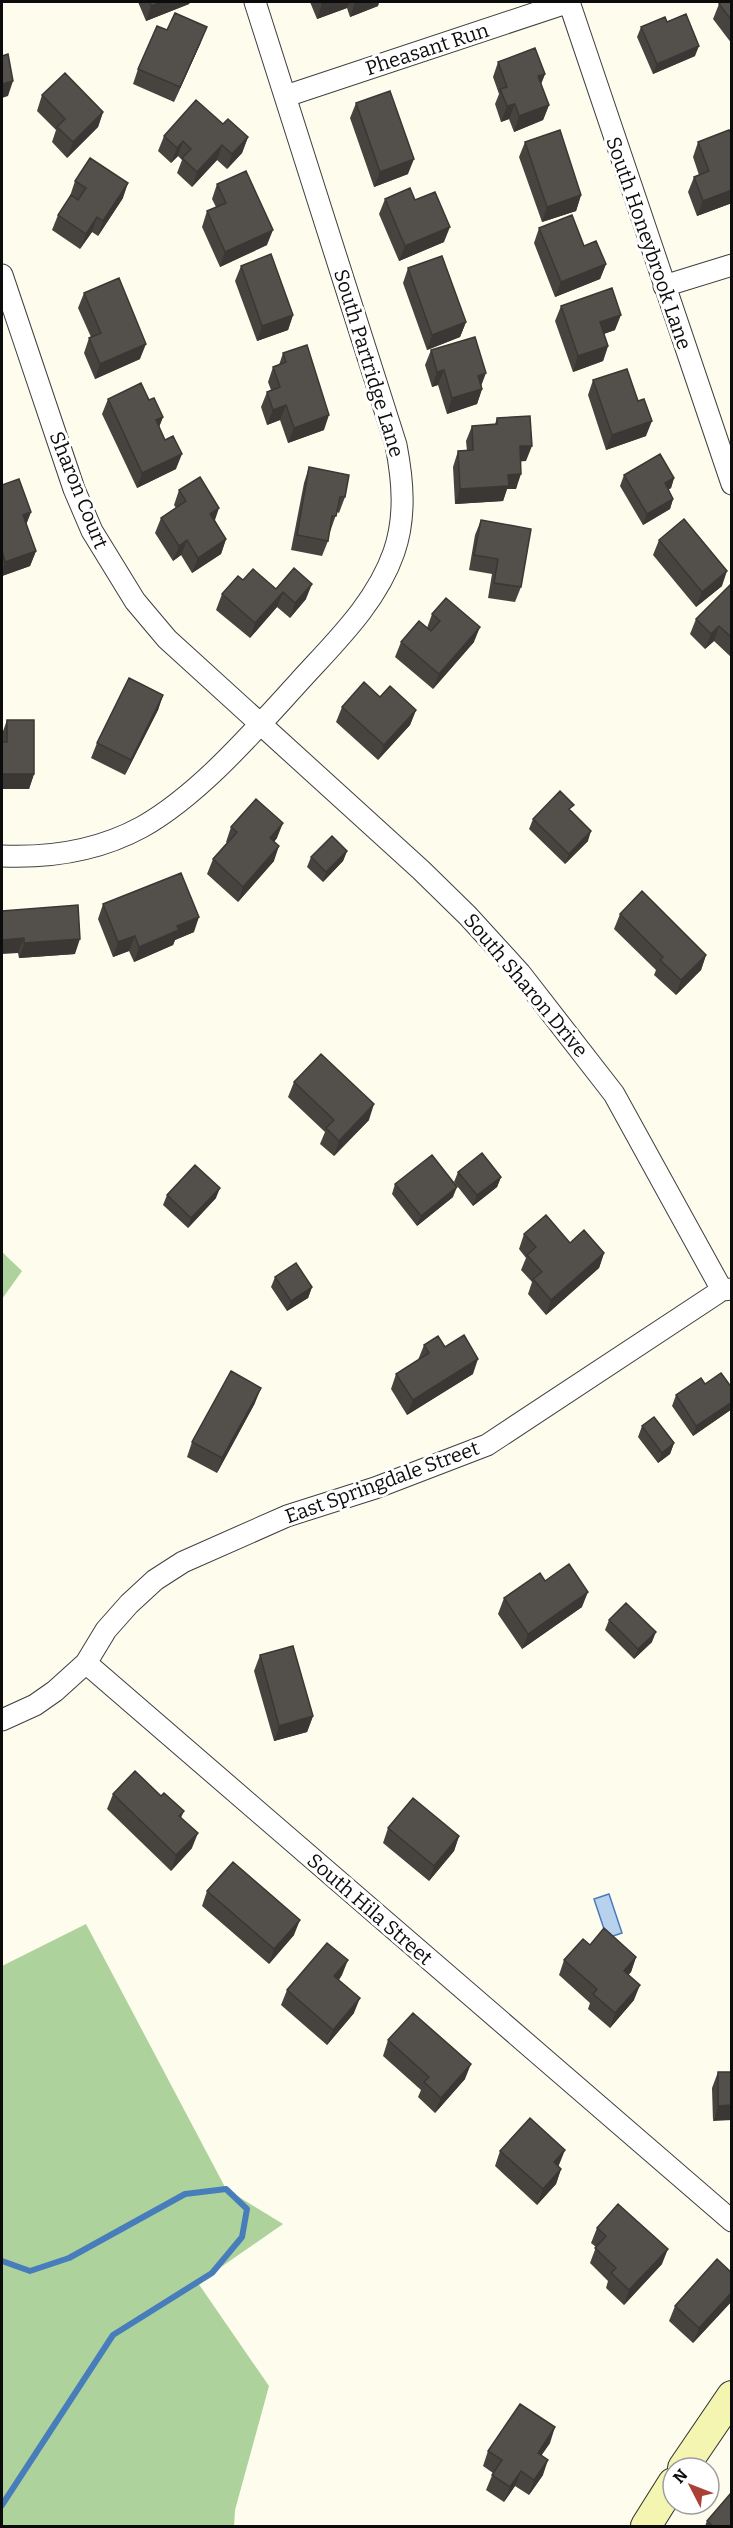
<svg xmlns="http://www.w3.org/2000/svg" width="733" height="2528" viewBox="0 0 733 2528" font-family="Bitter,serif">
<style>
.forest{fill:#add29c}
.water{fill:#b8d2ee;stroke:#487dbc;stroke-width:1.5}
.lines{fill:none;stroke-linecap:round;stroke-linejoin:round}
.stream{stroke:#487dbc;stroke-width:6}
.street-casing{stroke:#3f3f3f;stroke-width:23}
.secondary-casing{stroke:#2e2e2e;stroke-width:32}
.street{stroke:#fff;stroke-width:21}
.secondary{stroke:#f3f5b0;stroke-width:30}
.wall{fill:#474440}
.shaded-wall{fill:#3a3734}
.building{fill:#534f4a;stroke:#3a3734;stroke-width:1.5}
.labels{text-anchor:middle;stroke-width:6;stroke-linejoin:round;paint-order:stroke}
.street-label{font-size:20px;fill:#0c0c0c;stroke:#fff}
</style>
<rect width="100%" height="100%" fill="#fdfced"/>
<!-- forest -->
<path class="forest" d="M2,1252l20,19 -20,28z
M86,1924l140,265 57,35 -85,59 71,103 -34,124 -1,16h-232v-560z"/>
<!-- water -->
<path class="water" d="M609,1894l13,39 -15,5 -13,-39z"/>
<g class="lines">
<!-- stream -->
<path class="stream" d="M2,2261l28,10 39,-13 116,-64 41,-5 21,20 -5,28 -30,36 -99,62 -111,170"/>
<defs>
<path id="street" d="M569,2l163,482
M286,96l283,-94
M2,275l72,214 18,42 43,70 32,38 254,231 47,46 52,57 94,121 108,196
M664,286l68,-21
M2,856c48,2 96,-5 140,-29 57,-32 112,-96 156,-144 36,-40 78,-79 96,-131 12,-35 9,-71 2,-107l-141,-443
M86,1663l646,558
M2,1720l33,-15 20,-14 31,-28 20,-33 23,-26 26,-24 28,-18 104,-46 88,-28 112,-43 235,-155 10,-1"/>
<path id="secondary" d="M683,2468l49,-72
M646,2526l27,-43"/>
</defs>
<!-- street casing -->
<use href="#street" class="street-casing"/>
<!-- secondary casing -->
<use href="#secondary" class="secondary-casing"/>
<!-- street -->
<use href="#street" class="street"/>
<!-- secondary -->
<use href="#secondary" class="secondary"/>
</g>
<!-- wall -->
<path class="wall" d="M138,2h52l-1,2 -43,17z
M310,2h69l-1,4 -28,11 -3,-9 -30,11z
M732,2v42l-19,-25 6,-15z
M667,22l28,34 -42,18 -16,-37 4,-10z
M201,42l-27,60 -41,-18 5,-15z
M498,62l47,12 -4,10 8,21 -6,15 -29,12 -5,-13 -8,3 -6,-18 4,-10 -6,-17z
M42,95l61,17 -5,15 -31,31 -15,-16 4,-12 -19,-19z
M356,103l52,71 -34,13 -24,-69z
M223,124l25,13 -6,16 -15,16 -10,-9 -25,27 -15,-14 5,-13 -4,-4 -7,7 -13,-12 6,-15z
M732,135v68l-35,13 -9,-24 6,-15 5,-2 -6,-18 5,-15z
M525,142l56,53 -5,16 -34,11 -23,-65z
M75,181l48,17 -25,38 -6,-4 -12,17 -28,-19 6,-15 12,-19z
M217,184l50,61 -47,22 -18,-40 5,-16 9,-4 -4,-8z
M385,199l59,43 -45,19 -20,-47z
M539,228l45,18 22,18 -6,15 -45,18 -21,-54z
M241,266l52,49 -5,15 -31,11 -22,-60z
M408,268l58,54 -6,15 -33,13 -24,-67z
M84,293l56,66 -45,20 -11,-26 5,-15 2,-1 -13,-29z
M561,306l54,24 -11,4 4,12 -5,15 -30,11 -18,-51z
M431,350l50,35 1,4 -5,15 -30,10 -9,-29 -6,2 -7,-22z
M283,353l41,77 -36,13 -8,-23 -13,5 -6,-18 6,-15 4,-2 -3,-8 5,-15 6,-2z
M593,380l45,21 8,35 -40,14 -18,-55z
M108,399l41,1 14,17 -4,10 6,13 11,29 -39,19 -35,-74z
M497,418l29,43h-5l-5,28h-9l-4,12 -48,3 -2,-37 5,-16h9l-1,-10 6,-15 23,-2z
M309,467l36,30 -6,16 -2,-1 -7,20 -1,-1 -1,10 -6,15 -31,-6 13,-67z
M624,475l50,3 -3,10 -3,2 5,9 -3,10 -27,16 -23,-39z
M2,485l29,27 -5,13 10,26 -6,15 -28,10z
M179,490l36,30 11,19 -5,15 -29,19 -11,-18 -8,6 -18,-28 6,-15 15,-10 -2,-3z
M481,520l40,67 -6,15 -27,-4 4,-24 -23,-4 6,-35z
M659,540l63,46 -26,21 -43,-52z
M243,580l33,9 30,10 -16,19 -13,-11 -27,31 -34,-28 6,-16z
M732,583v75l-18,-17 -9,8 -15,-15 6,-15z
M432,614l42,28 -41,47 -38,-32 6,-15 26,-14z
M163,695l-5,15 -33,65 -34,-17 6,-15z
M380,697l36,13 -6,15 -32,35 -42,-38 6,-15z
M7,720l27,54 -5,15h-27v-55z
M572,811l16,30 -23,23 -36,-35 4,-10z
M231,827l46,11 -3,4v19l-36,41 -31,-28 6,-15 14,-16 -1,-1z
M347,851l-4,10 -20,21 -16,-15 4,-10z
M103,904l91,28 -19,8 -2,5 -39,17 -5,-11 -16,6 -15,-38z
M2,911l73,43 -56,4 -1,-5z
M620,914l86,41 -5,15 -25,25 -22,-20 2,-5 -42,-41z
M294,1082l75,38 -35,36 -14,-12 5,-12 -37,-35z
M458,1172l43,5 -4,10 -24,19 -19,-24z
M395,1184l58,13 -36,29 -25,-32z
M167,1195l49,3 -28,30 -25,-23z
M524,1234l46,9 34,10 -5,15 -53,47 -18,-21 4,-12 -11,-12 5,-12 -7,-9z
M275,1277l37,10 -4,11 -21,13 -16,-24z
M424,1345l21,2 28,27 -66,41 -16,-26 5,-15 22,-14z
M705,1384l27,4v21l-39,27 -21,-30 4,-11z
M255,1403l-38,70 -30,-16 5,-15z
M642,1426l32,17 -4,11 -12,9 -20,-26z
M545,1581l37,26 -60,42 -24,-35 6,-16z
M609,1620l43,22 -18,17 -29,-29z
M260,1655l53,61 -6,16 -33,9 -20,-70z
M113,1794l48,2 23,15 -3,7 11,30 -21,23 -64,-62z
M388,1828l71,8 -5,15 -25,30 -46,-38z
M207,1891l87,44 -25,29 -67,-58z
M590,1945l46,12 -5,15 -3,3 6,25 -24,28 -22,-19 2,-6 -31,-28 5,-15z
M342,1975l-3,5 15,33 -27,32 -46,-40 6,-15z
M388,2040l77,39 -30,34 -17,-16 3,-7 -38,-34z
M718,2072h14l-19,49 -1,-33z
M500,2151l59,14 -1,1 3,3 -5,15 -19,21 -42,-39z
M597,2228l65,36 -38,41 -18,-17 2,-7 -18,-18 6,-16 -5,-4z
M732,2273v28l-39,42 -24,-22 6,-15z
M550,2443l-9,12 2,20 -14,20 -14,-9 -11,16 -18,-12 7,-17 -10,-7 5,-15z
M707,2521l25,5h-27z"/>
<!-- shaded-wall -->
<path class="shaded-wall" d="M162,2h28l-1,2 -43,17 5,-15z
M330,2h19l-2,6 -30,11 5,-15z
M355,2h24l-1,4 -28,11z
M207,27l-6,15 -27,60 6,-15z
M699,46l-4,10 -42,18 4,-10z
M545,74l-6,15 -1,-13z
M13,81l-5,15 -6,2v-14z
M515,104l-6,15 -8,3 6,-16z
M549,105l-6,15 -29,12 5,-16z
M103,112l-5,15 -31,31 6,-16z
M248,137l-6,16 -15,16 5,-15z
M183,141l-5,15 -7,7 6,-15z
M222,145l-5,15 -25,27 5,-15z
M414,159l-6,15 -34,13 6,-15z
M128,183l-5,15 -25,38 5,-15z
M732,190v13l-35,13 6,-15z
M581,195l-5,16 -34,11 5,-15z
M97,217l-5,15 -12,17 6,-15z
M450,227l-6,15 -45,19 6,-15z
M273,230l-6,15 -47,22 5,-15z
M606,264l-6,15 -45,18 6,-15z
M293,315l-5,15 -31,11 5,-15z
M621,315l-6,15 -21,7 6,-15z
M466,322l-6,15 -33,13 5,-15z
M146,344l-6,15 -45,20 5,-15z
M608,346l-5,15 -30,11 5,-16z
M444,370l-6,15 -6,2 5,-15z
M486,373l-6,16 -2,-13z
M482,389l-5,15 -30,10 5,-16z
M286,405l-6,15 -13,5 6,-15z
M329,415l-5,15 -36,13 6,-15z
M163,417l-6,15 -1,-12z
M652,421l-6,15 -40,14 6,-15z
M520,446h12l-6,15 -12,1z
M182,454l-6,15 -39,19 5,-15z
M521,474l-5,15h-9l-4,12 -48,3 5,-15 48,-14z
M674,478l-3,10 -10,6 4,-11z
M673,499l-3,10 -27,16 4,-11z
M219,508l-5,15 -4,-9z
M31,512l-6,15 -2,-12z
M226,539l-5,15 -29,19 6,-15z
M187,540l-6,15 -8,6 6,-15z
M36,551l-6,15 -28,10v-4l3,-10z
M727,571l-5,15 -26,21 6,-15z
M312,584l-6,15 -16,19 5,-15z
M283,592l-6,15 -27,31 5,-15z
M719,626l-5,15 -9,8 6,-15z
M480,627l-6,15 -41,47 6,-15z
M163,695l-5,15 -33,65 6,-15z
M416,710l-6,15 -32,35 6,-15z
M2,774h32l-5,15h-27z
M283,823l-6,15 -13,15 6,-15z
M591,831l-3,10 -23,23 4,-10z
M279,846l-5,15 -36,41 5,-15z
M347,851l-4,10 -20,21 3,-10z
M199,917l-5,15 -19,8 -2,5 -39,17 5,-15 38,-21z
M135,936l-6,15 -16,6 5,-15z
M24,938l-6,15 -16,1v-14z
M80,939l-5,15 -56,4 5,-15z
M706,955l-5,15 -25,25 5,-15z
M374,1104l-5,16 -35,36 5,-15z
M501,1177l-4,10 -24,19 4,-11z
M457,1187l-4,10 -36,29 4,-10z
M220,1188l-4,10 -28,30 3,-10z
M604,1253l-5,15 -53,47 5,-15z
M312,1287l-4,11 -21,13 4,-10z
M478,1359l-5,15 -66,41 6,-15z
M261,1388l-6,15 -38,70 5,-15z
M732,1402v7l-39,27 3,-10z
M674,1443l-4,11 -12,9 4,-10z
M588,1592l-6,15 -60,42 6,-15z
M656,1632l-4,10 -18,17 4,-10z
M313,1716l-6,16 -33,9 5,-15z
M198,1833l-6,15 -21,23 5,-16z
M459,1836l-5,15 -25,30 5,-15z
M300,1920l-6,15 -25,29 5,-15z
M636,1957l-5,15 -13,14 6,-15z
M348,1960l-6,15 -13,16 5,-15z
M640,1985l-6,15 -24,28 5,-15z
M360,1998l-6,15 -27,32 6,-15z
M471,2064l-6,15 -30,34 6,-15z
M732,2105v15l-19,1 5,-15z
M565,2150l-6,15 -11,12 6,-15z
M561,2169l-5,15 -19,21 6,-16z
M668,2249l-6,15 -38,41 5,-15z
M732,2292v9l-39,42 6,-15z
M555,2427l-5,16 -17,25 5,-15z
M548,2460l-5,15 -14,20 5,-15z
M521,2471l-6,15 -11,16 6,-15z"/>
<!-- building -->
<path class="building" d="M150,2h12l-11,4z
M321,2h9l-8,2z
M722,2h10v19l-13,-17z
M175,13l32,14 -27,60 -42,-18 19,-43 10,4z
M686,14l13,32 -42,18 -16,-37 24,-10 2,5z
M535,48l10,26 -7,2 11,29 -30,11 -4,-12 -8,2 -7,-17 7,-2 -9,-25z
M8,54l5,27 -11,3v-28z
M65,73l38,39 -30,30 -16,-15 8,-8 -23,-24z
M390,91l24,68 -34,13 -24,-69z
M196,100l27,24 5,-5 20,18 -16,17 -10,-9 -25,27 -15,-14 9,-9 -8,-8 -6,7 -13,-12z
M560,130l21,65 -34,12 -22,-65z
M729,130l3,5v55l-29,11 -9,-24 15,-6 -11,-29z
M90,158l38,25 -25,38 -6,-4 -11,17 -28,-19 13,-20 7,5 8,-12 -11,-7z
M246,171l27,59 -48,22 -18,-41 19,-8 -9,-19z
M410,188l5,12 20,-8 15,35 -45,19 -20,-47z
M572,215l12,31 12,-5 10,23 -45,18 -22,-54z
M271,254l22,61 -31,11 -21,-60z
M442,256l24,66 -34,13 -24,-67z
M119,278l27,66 -46,20 -11,-26 12,-5 -17,-40z
M612,288l9,27 -21,7 8,24 -30,10 -17,-50z
M475,337l11,36 -8,3 4,13 -30,9 -8,-28 -7,2 -6,-22z
M307,345l22,70 -35,13 -8,-23 -13,5 -6,-18 13,-5 -7,-20 13,-5 -3,-9z
M627,369l11,32 6,-2 8,22 -40,14 -19,-55z
M141,383l8,17 5,-2 9,19 -7,3 9,20 8,-4 9,18 -40,19 -34,-74z
M530,416l2,30h-12l1,28 -13,1 1,11 -49,3 -2,-38 15,-1 -1,-24 25,-2v-6z
M660,454l14,24 -9,5 8,16 -26,15 -23,-39z
M309,467l40,8 -4,22h-5l-4,19h-4l-4,25 -31,-6z
M200,477l19,31 -9,6 16,25 -28,19 -11,-18 -8,6 -18,-28 25,-17 -7,-11z
M19,479l12,33 -8,3 13,36 -31,11 -3,-11v-66z
M684,519l43,52 -25,21 -43,-52z
M481,520l50,9 -10,58 -27,-4 4,-24 -24,-4z
M294,568l18,16 -17,19 -12,-11 -28,31 -33,-29 16,-18 5,4 10,-11 23,20z
M732,583v55l-13,-12 -8,8 -15,-15z
M446,598l34,29 -41,47 -38,-32 18,-21 12,10 9,-10 -8,-7z
M129,678l34,17 -32,65 -34,-17z
M364,682l16,15 10,-11 26,24 -32,35 -42,-38z
M7,720h27v54h-32v-32h5z
M560,791l14,14 -5,4 22,22 -22,23 -36,-35z
M256,799l27,24 -13,15 9,8 -36,41 -30,-28 24,-27 -6,-5z
M332,836l15,15 -21,21 -15,-15z
M181,873l18,44 -22,9 2,4 -40,17 -4,-11 -17,6 -15,-38z
M642,891l64,64 -25,25 -21,-20 3,-3 -43,-43z
M78,905l2,34 -56,4v-5l-22,2v-29z
M321,1054l53,50 -35,37 -13,-13 8,-8 -40,-38z
M482,1153l19,24 -24,18 -19,-23z
M432,1155l25,32 -36,29 -26,-32z
M195,1165l25,23 -29,30 -24,-23z
M546,1215l24,28 14,-13 20,23 -53,47 -18,-21 9,-7 -15,-17 9,-8 -12,-13z
M296,1263l16,24 -21,14 -16,-24z
M464,1335l14,24 -65,41 -17,-26 33,-21 -5,-8 14,-9 7,11z
M231,1371l30,17 -39,70 -30,-16z
M721,1373l11,15v14l-36,24 -20,-31 25,-17 4,6z
M654,1417l20,26 -12,10 -20,-27z
M569,1564l19,28 -60,42 -24,-36 36,-25 5,8z
M626,1603l30,29 -18,17 -29,-29z
M293,1646l20,70 -34,10 -19,-71z
M135,1771l26,25 3,-3 20,18 -5,5 19,17 -22,22 -63,-61z
M413,1798l46,38 -25,30 -46,-38z
M233,1862l67,58 -26,29 -67,-58z
M604,1928l32,29 -12,14 16,14 -25,28 -22,-19 4,-5 -33,-29 19,-21 7,6z
M327,1943l21,17 -14,16 26,22 -27,32 -46,-40z
M413,2013l58,51 -30,34 -17,-16 5,-5 -41,-37z
M718,2072h14v33l-14,1z
M530,2118l35,32 -11,12 7,7 -18,20 -43,-38z
M618,2204l50,45 -39,41 -18,-17 5,-5 -21,-20 11,-12 -9,-8z
M717,2259l15,14v19l-33,36 -24,-22z
M520,2404l35,23 -17,26 10,7 -14,20 -13,-9 -11,16 -18,-12 10,-15 -14,-9z
M731,2493l1,33h-19l-6,-5z"/>
<g class="labels">
<!-- street labels -->
<g class="street-label">
<text transform="translate(427 49) rotate(-18)" y="7">Pheasant Run</text>
<text transform="translate(649 243) rotate(71)" y="7">South Honeybrook Lane</text>
<text transform="translate(369 363) rotate(73)" y="7">South Partridge Lane</text>
<text transform="translate(79 490) rotate(68)" y="7">Sharon Court</text>
<text transform="translate(526 985) rotate(50)" y="7">South Sharon Drive</text>
<text transform="translate(382 1482) rotate(-20)" y="7">East Springdale Street</text>
<text transform="translate(370 1909) rotate(41)" y="7">South Hila Street</text>
</g>
</g>
<!-- border -->
<rect width="733" height="2528" fill="none" stroke="#0c0c0c" stroke-width="6"/>
<!-- north arrow -->
<g transform="translate(691 2486) rotate(312)"><circle r="28" fill="#ffffff" stroke="#9e9e9e" stroke-width="1.5"/>
<path d="M0-4.5L10 22L0 15L-10 22Z" fill="#ab4136"/>
<text y="-9" font-size="16" font-weight="bold" text-anchor="middle" fill="#0c0c0c">N</text>
</g>
</svg>
